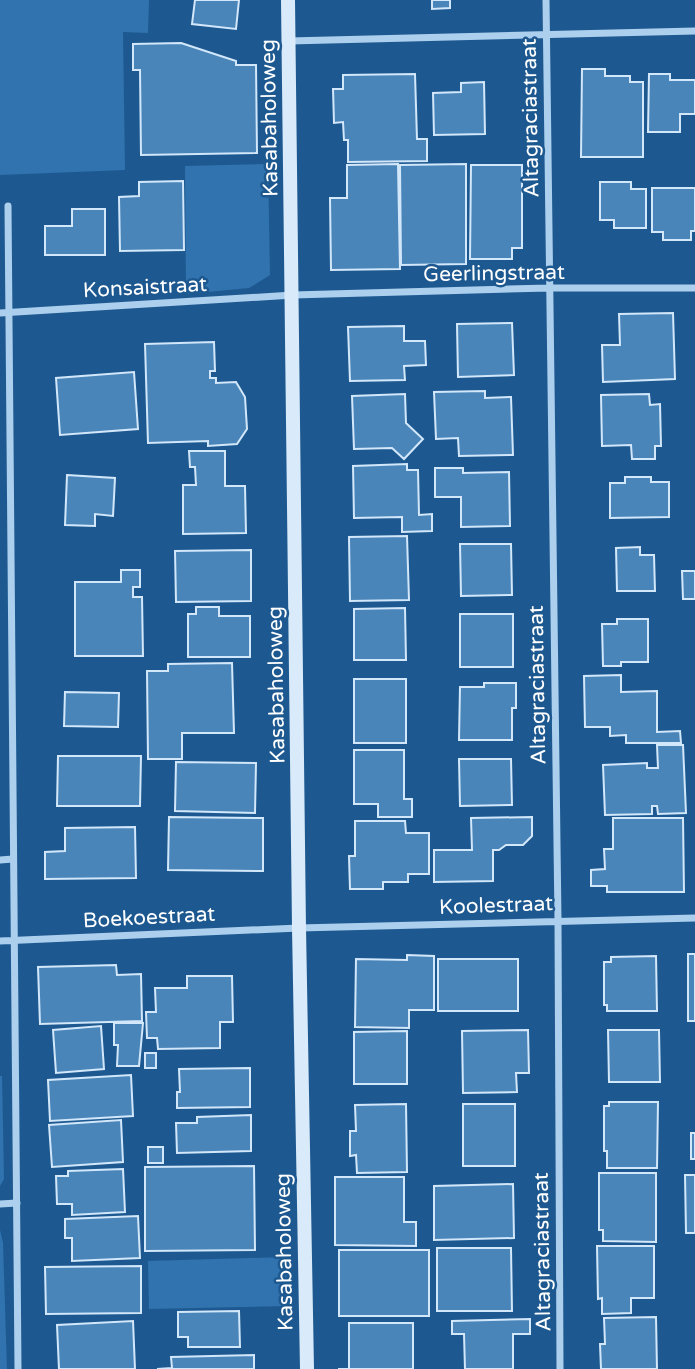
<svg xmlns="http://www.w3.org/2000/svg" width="695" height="1369" viewBox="0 0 695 1369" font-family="'Varela Round',sans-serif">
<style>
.green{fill:#3073ae}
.building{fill:#4a85b9;stroke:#d2e7fa;stroke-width:2}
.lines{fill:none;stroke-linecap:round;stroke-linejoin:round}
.street{stroke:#accfee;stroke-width:7}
.secondary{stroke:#d9eafa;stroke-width:14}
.labels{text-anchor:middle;stroke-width:5;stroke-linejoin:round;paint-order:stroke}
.street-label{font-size:21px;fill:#fff;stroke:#1d5990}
</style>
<rect width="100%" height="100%" fill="#1d5990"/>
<!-- green -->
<path class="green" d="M0,0h149l-1,33 -25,-1 2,138 -125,5z
M268,164l2,111 -21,13 -63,6 -1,-128z
M0,1076h2l2,103 -4,7z
M0,1230l3,13 4,126h-7z
M286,1257l1,49 -138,3 -1,-48z"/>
<!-- building -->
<path class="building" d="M195,0h44l-3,29 -44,-5z
M432,0h18v8l-18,1z
M181,43l55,18v4h20l1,88 -116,2 -1,-85h-7v-26z
M582,69h23v7h25v6h13v75h-62z
M415,74l2,65h10v22l-79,1v-22h-4l-1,-18 -9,1 -1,-34h10v-14z
M649,74h21v6h25v34h-15v18h-32z
M484,82l1,52 -51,1 -1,-42 28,-1v-9z
M398,164l2,105 -69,1 -1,-72h17v-33z
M466,164v100l-65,1 -1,-100z
M471,165h51v83h-10v11h-42z
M183,181l1,69 -64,1 -1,-54 20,-1v-14z
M600,182h31v7h15v39h-32v-8h-14z
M652,188h43v43h-4v9h-28v-8h-11z
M72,209h33v46h-60v-29h27z
M673,313l2,66 -72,3 -1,-37h18l-1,-31z
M512,323l2,52 -56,2 -1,-53z
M404,326v15h21l1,24 -22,1 1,14 -55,1 -2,-54z
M214,342l1,29h-5v7h6v5l20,-1 9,15 2,32 -10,15 -29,2v-5l-60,2 -3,-99z
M134,372l4,57 -78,6 -4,-57z
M485,391v7l26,-1 2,58 -54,1 -1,-18 -22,1 -2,-47z
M405,394l1,29 17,16 -19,20 -12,-11 -38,1 -2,-53z
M649,394l1,11 10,-1 1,42h-6v13h-23l-1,-14 -29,1 -1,-51z
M189,451h36v35h20l1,47 -63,1v-49h13l-1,-18h-5z
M407,464v6h11l1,45 13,-1v17l-30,1v-15l-48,1 -1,-52z
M435,468h28v5l46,-1 1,54 -49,1v-30h-26z
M67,475l48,3 -2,38 -18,-2v12l-30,-1z
M625,477h26v5h18v35l-59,1v-35h15z
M407,536l2,64 -59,1 -1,-64z
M460,544h51l1,51 -51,1z
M640,547v8h14l1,36h-38l-1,-43z
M251,550v51l-75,1 -1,-51z
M121,570h19v17h-7v10h9l1,59h-68v-74h46z
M682,571h13v28h-12z
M196,607h23v9h31v41h-62v-43h8z
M405,608l1,52h-52v-51z
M460,614h53v53h-53z
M617,619h31v43h-27v4h-18l-1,-42h15z
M232,663l2,70h-52v26h-34l-1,-88h21v-7z
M621,675v17l36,-1v41l23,-1 1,12h-55v-8l-16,1v-9h-25l-1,-51z
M354,679h52v64h-52z
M484,683h32v25h-4v32h-53l1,-53h24z
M65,692l54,1 -1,34 -54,-1z
M657,745h26l3,68 -28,1 -1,-8h-5v8l-47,1 -2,-50 44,-2v5h11z
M354,750h50v49h8v18h-34v-13h-24z
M58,756h83l-1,50h-83z
M459,759h52l1,46 -52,1z
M176,762l80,1 -1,50 -80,-2z
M169,817l94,1v53l-95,-1z
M532,817v19l-9,9h-17l-7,5h-6v31l-59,1v-32h38l-1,-32z
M613,818h70l1,74h-77v-6h-16v-16l14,-1 -1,-20h9z
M355,821h50l1,12h23v41h-21v8h-25v7h-33l-1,-33h6z
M135,827l1,51 -91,1v-27l20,-1v-23z
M688,954h7v67h-7z
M407,955l27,1v54h-25v18l-54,-1 1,-68 51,1z
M656,956l1,55h-50v-6h-3v-43h7v-5z
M438,959h80v52h-80z
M116,965l1,10 24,-1 1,47 -102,3 -2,-57z
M187,976h45l1,46h-13v26l-62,1 -1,-11h-10l-1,-26h10l-1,-24h32z
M114,1023h29l-4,43h-22l1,-21h-4z
M101,1026l3,43 -48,4 -3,-43z
M528,1030l1,43h-13l1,19 -54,1 -1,-62z
M608,1030h51l1,52h-51z
M407,1031v53h-53v-52z
M145,1053h11v15h-11z
M250,1068v39l-73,1v-16h3l-1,-23z
M131,1075l2,41 -83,5 -2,-41z
M609,1102h49l-1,66h-50v-17h-3v-45h5z
M406,1104l1,68 -50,1 -1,-18 -6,1v-25h6l-1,-26z
M463,1104h52v62h-52z
M251,1115v36l-74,2 -1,-30h21v-6z
M121,1120l2,42 -71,5 -3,-42z
M691,1133h4v26h-4z
M148,1147h15v16h-15z
M254,1166l1,84 -110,1v-84z
M123,1169l2,43 -53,3v-11h-15l-1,-28h12v-5z
M599,1173h57v69l-53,-1v-11h-4z
M685,1175h10v58h-9z
M335,1177h69v45h12v24l-81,-1z
M513,1184l1,54 -80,2v-54z
M138,1216l2,42 -68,3v-23h-7v-19z
M597,1246h57v52h-23v15l-29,1v-16l-4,1z
M437,1248h74l1,63h-75z
M339,1250h90v66h-90z
M141,1266v47l-95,1 -1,-47z
M239,1311l1,36h-52v-10h-10v-25z
M656,1317l1,52h-56l-1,-25h5l-1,-26z
M530,1319v15h-17v35h-48l-1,-35h-12v-13z
M133,1321l2,48h-76l-2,-44z
M349,1323h64v46h-75h11z
M254,1355v14h-97l15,-1 -1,-11z"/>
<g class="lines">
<!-- street -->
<path class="street" d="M546,0l12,920 2,449
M289,41l406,-10
M8,206l10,1163
M0,313l293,-18 256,-7h146
M0,860l13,-1
M0,941l299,-13 396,-10
M0,1204l17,-1"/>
<!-- secondary -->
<path class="secondary" d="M288,0l11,928 8,441"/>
</g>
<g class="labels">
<!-- street labels -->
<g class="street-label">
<text transform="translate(269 118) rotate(-91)" y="7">Kasabaholoweg</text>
<text transform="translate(530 118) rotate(-91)" y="7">Altagraciastraat</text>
<text transform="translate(494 273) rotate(-1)" y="7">Geerlingstraat</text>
<text transform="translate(145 287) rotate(-3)" y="7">Konsaistraat</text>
<text transform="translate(276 685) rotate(-91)" y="7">Kasabaholoweg</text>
<text transform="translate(537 685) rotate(-91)" y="7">Altagraciastraat</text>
<text transform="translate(496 905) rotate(-2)" y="7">Koolestraat</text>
<text transform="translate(149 917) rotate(-3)" y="7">Boekoestraat</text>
<text transform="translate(284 1252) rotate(-91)" y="7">Kasabaholoweg</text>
<text transform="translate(542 1252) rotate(-91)" y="7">Altagraciastraat</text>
</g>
</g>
</svg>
